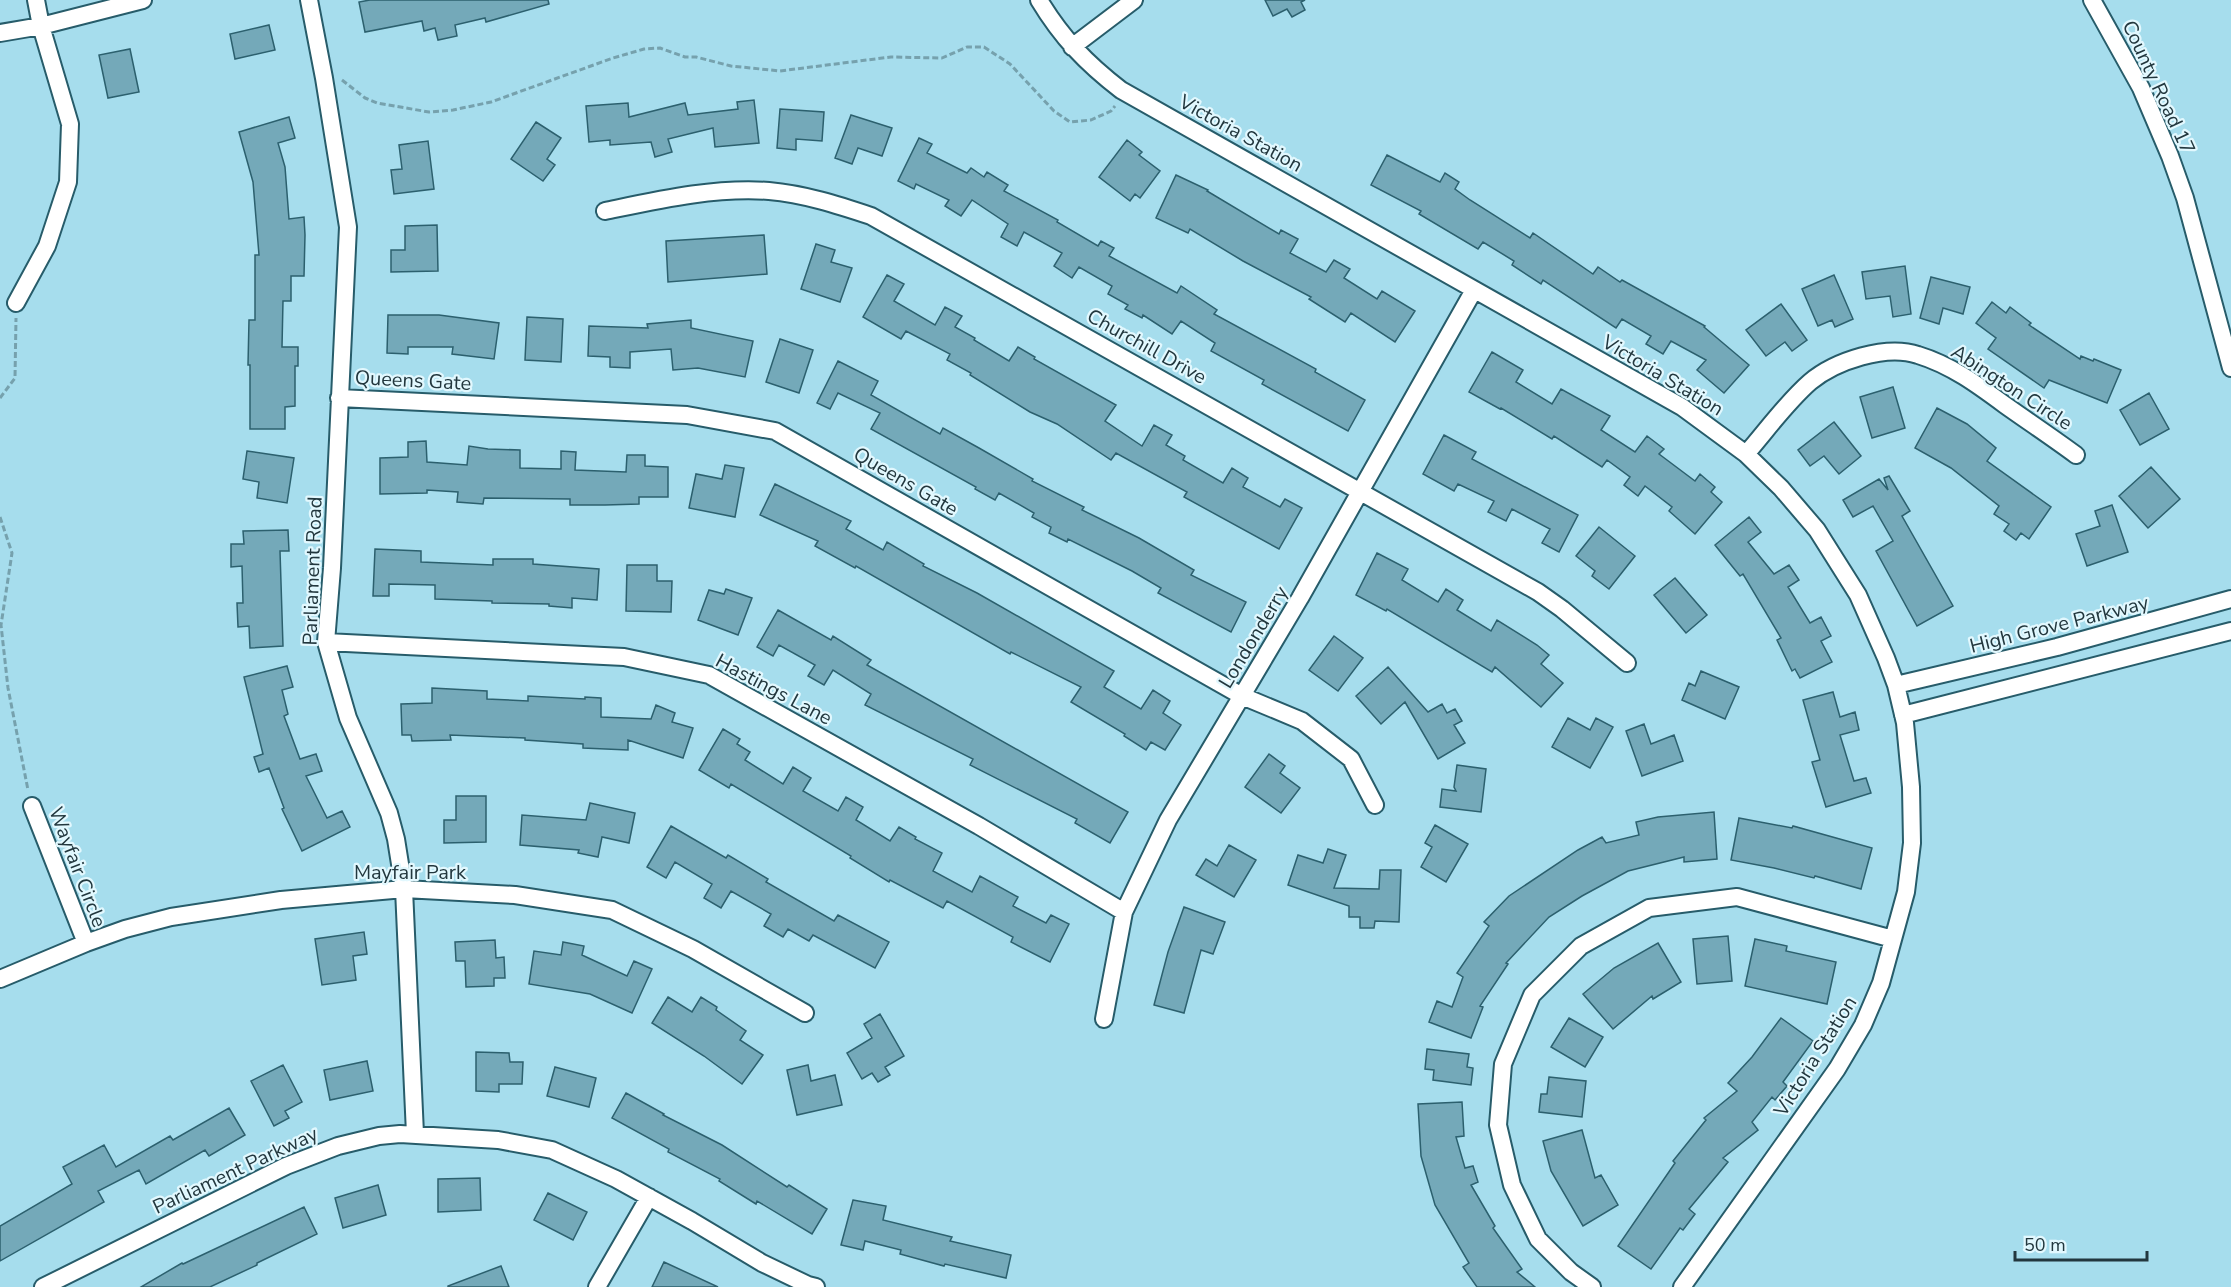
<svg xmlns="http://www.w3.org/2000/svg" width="2231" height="1287" viewBox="0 0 2231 1287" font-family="'Nunito Sans',sans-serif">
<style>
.building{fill:#74a9b9;stroke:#2c606e;stroke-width:1.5}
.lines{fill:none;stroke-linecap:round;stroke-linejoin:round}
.minor-casing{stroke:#275c6a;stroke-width:20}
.path{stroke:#76a1ad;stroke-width:3;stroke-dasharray:6 3;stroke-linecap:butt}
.minor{stroke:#fff;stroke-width:16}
.labels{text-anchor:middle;stroke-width:4.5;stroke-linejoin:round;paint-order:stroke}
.street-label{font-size:20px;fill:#22373e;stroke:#e2f8fe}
</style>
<rect width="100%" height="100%" fill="#a6dded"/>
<!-- building -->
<path class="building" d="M370,0h178l1,4 -63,18 -1,-4 -30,7 2,11 -19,4 -3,-12 -11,3 -2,-10 -57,11 -6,-30z
M1265,0h40l-4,2 4,8 -13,7 -5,-8 -14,7z
M269,25l6,25 -40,9 -5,-25z
M130,49l9,43 -31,6 -9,-43z
M754,100l5,43 -44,4 -2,-19 -45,11 4,13 -17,5 -4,-15 -41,3v-5l-21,2 -3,-36 42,-3 1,14 56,-14 3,12 50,-6 -1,-7z
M780,109l44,3 -2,29 -26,-2v11l-19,-2z
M851,115l41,13 -10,28 -24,-8 -6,16 -17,-6z
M289,117l6,21 -17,5 7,24 4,52 15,-2 1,18 -1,41h-13v25h-8l-1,46h16v19h-3v40l-10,1v22h-35v-64h-2l1,-45h6v-65h4l-6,-73 -14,-50z
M536,122l25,16 -14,21 8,6 -12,16 -32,-22z
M919,138l13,6 -5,9 40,20 4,-5 13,9 3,-5 21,13 -4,6 54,29 -1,2 41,24 3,-5 13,7 -5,8 68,37 4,-7 36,24 -3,4 102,55 -1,3 50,28 -17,31 -86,-47 2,-4 -53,-29 4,-8 -34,-22 -9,13 -29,-19 -1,3 -17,-9 3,-4 -20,-11 4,-8 -33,-19 -7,11 -18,-12 8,-13 -38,-21 -7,14 -16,-9 7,-13 -36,-24 -11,16 -16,-10 4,-6 -33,-16 -2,5 -16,-8z
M1127,140l15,12 -3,3 21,16 -20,27 -5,-4 -5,7 -31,-24z
M428,141l6,48 -40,5 -3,-24 11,-1 -3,-24z
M1387,155l53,27 5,-9 14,9 -4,7 15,11 60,38 3,-5 60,41 5,-7 22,15 2,-2 83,46 -1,1 45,38 -25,28 -27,-23 9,-10 -35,-19 -8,13 -17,-10 5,-8 -29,-17 -6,9 -73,-48 -2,4 -29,-19 2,-4 -31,-19 -5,7 -59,-35 2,-3 -50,-26z
M1176,175l32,15 -1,1 72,43 2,-4 17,9 -8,14 36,19 8,-12 16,9 -6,9 33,21 5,-8 33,20 -20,31 -44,-29 -6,9 -36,-23 2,-2 -68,-36 -53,-32 -2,4 -32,-15z
M437,225l1,46 -47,1v-22h14v-24z
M764,235l3,39 -99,8 -2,-41z
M816,244l19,6 -4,12 21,6 -12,34 -39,-13z
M1905,266l6,48 -18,3 -3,-21 -24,3 -4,-27z
M887,275l17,9 -10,17 41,24 10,-18 17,9 -7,11 20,11 -1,2 35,21 9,-14 17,10 -1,2 82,46 -11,16 37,25 12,-21 18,10 -6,10 19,11 -2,4 40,23 9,-15 16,10 -5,9 37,20 5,-8 17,9 -23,41 -95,-52 3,-5 -71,-39 -5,7 -54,-36 -27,-12 -60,-37 1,-2 -24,-13 3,-6 -44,-23 -5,8 -38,-22z
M1834,275l19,44 -18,8 -3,-7 -14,6 -16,-37z
M1931,277l39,10 -7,27 -20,-6 -4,16 -19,-6z
M1992,302l14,11 4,-6 21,16 -2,2 51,34 1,-3 12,5 1,-2 27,11 -14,33 -58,-23 -5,8 -56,-39 8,-11 -20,-15z
M1781,304l26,36 -15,11 -7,-9 -19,14 -20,-26z
M388,315h51l60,8 -5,36 -42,-5 1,-7h-45v7l-21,-1z
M527,317l36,2 -2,43 -36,-2z
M691,320v8l62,13 -8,36 -47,-9 -25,2 -2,-21 -41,3v16l-20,-1v-10l-22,-1 1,-30 59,2 -1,-4z
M780,339l33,11 -14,43 -33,-11z
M1492,352l31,18 -7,12 36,22 9,-15 49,27 -9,14 34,22 12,-16 17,13 -5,5 36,27 5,-7 15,13 -4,5 11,10 -27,32 -26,-23 3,-4 -27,-21 -7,10 -14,-11 6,-8 -23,-17 -5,7 -48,-31 -2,3 -51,-31 -1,1 -31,-17z
M838,361l40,20 -7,14 69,39 3,-6 36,20 54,31 -1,2 52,26 -2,3 57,28 55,32 -3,5 55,27 -15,30 -73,-39 3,-5 -29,-17 -64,-32 -1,3 -18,-9 2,-6 -19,-10 2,-4 -35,-20 -4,7 -20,-11 1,-2 -105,-58 9,-16 -42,-20 -8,16 -13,-6z
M1893,387l12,41 -33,10 -12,-41z
M2149,393l20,36 -29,16 -20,-35z
M1937,408l30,16 29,24 -9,13 64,46 -22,32 -8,-6 -5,7 -12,-9 5,-7 -15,-10 5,-8 -48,-38 -36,-20z
M1834,422l27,34 -22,18 -15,-18 -14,10 -12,-16z
M1444,435l32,17 -4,7 106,56 -19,37 -17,-9 8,-14 -38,-20 -6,12 -18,-9 6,-11 -36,-17 -4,7 -31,-17z
M426,441l1,21 40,3 2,-19 19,3 32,1v18l41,1v-18l15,1 -1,18 51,2 1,-17h18v11l23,1v30h-29v7l-34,1h-35v-6l-86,-1 -1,6 -26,-2 1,-10 -31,-2v3l-47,1v-36l28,-1v-15z
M247,451l47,7 -7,45 -30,-5 2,-16 -16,-3z
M725,465l19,3 -9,49 -46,-9 7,-34 26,5z
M2151,467l29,32 -32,29 -29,-32z
M1889,476l21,35 -8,5 51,90 -36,20 -41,-75 17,-10 -20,-35 -20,11 -10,-17 36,-21 9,11 -4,-12z
M775,484l76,37 -5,8 37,21 4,-8 37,22 -1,2 54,27 137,78 -10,16 37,22 12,-19 17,11 -7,12 18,12 -16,25 -14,-8 -5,8 -22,-14 1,-2 -54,-32 10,-15 -70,-35 -1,2 -154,-88 -1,2 -40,-22 3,-5 -58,-26z
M2112,505l16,47 -41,14 -11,-32 24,-8 -5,-15z
M1749,517l12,15 -13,10 26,32 15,-9 10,15 -11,7 22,36 11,-6 10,19 -10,5 11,21 -32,16 -5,-9 -3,2 -15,-31 4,-2 -38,-64 -3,2 -25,-31z
M1599,527l36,29 -26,33 -17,-13 3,-5 -19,-15z
M288,530l1,21h-9l3,95 -33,2 -1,-22 -11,1 -1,-24h6l-1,-37 -11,1v-23h13l-1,-13z
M375,549l46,2v11l72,3v-6h40v5l66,5 -2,31 -25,-2v10l-23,-2v-2l-57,-1v-2l-57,-2v-14l-46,-1v12h-16z
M1377,553l31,16 -6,11 36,22 8,-13 17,11 -6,10 34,21 6,-11 40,25 12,10 -8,9 22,19 -22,24 -46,-40 -3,5 -105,-63 -1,2 -30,-16z
M627,565h30v16h15l-1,31 -45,-1z
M1675,578l32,37 -21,18 -32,-38z
M726,589l26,9 -14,37 -40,-15 11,-30 15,4z
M778,610l53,30 2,-4 38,24 -4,5 261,147 -18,31 -35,-20 2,-4 -107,-54 3,-6 -108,-54 6,-11 -38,-24 -9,15 -16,-9 7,-11 -36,-20 -6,11 -16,-9z
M1334,636l29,22 -25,33 -29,-21z
M287,666l6,21 -11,3 6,24 -4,2 16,43 16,-5 6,17 -16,5 21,42 15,-7 8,16 -48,24 -20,-42 2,-1 -15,-40 -10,4 -5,-15 9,-3 -19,-77z
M1388,667l40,45 14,-8 5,9 8,-4 7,12 -8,4 11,18 -27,16 -33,-57 -24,22 -25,-28z
M1701,671l38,16 -14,32 -43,-19 7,-17 6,3z
M432,688l55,3v8l41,2v-5l57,3v-2l16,1v19l50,2 5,-14 19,8 -3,9 21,6 -10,30 -55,-18v10l-45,-2v-4l-58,-4v-2l-75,-3 1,5 -39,1 -1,-6h-9l-1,-31 31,-1z
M1833,692l7,25 15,-5 4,18 -19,5 14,46 12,-3 5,15 -45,14 -14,-45 8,-2 -17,-60z
M1568,718l22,12 6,-12 17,9 -23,41 -38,-21z
M1644,724l7,20 23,-9 9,26 -41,15 -16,-45z
M723,729l17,10 -3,5 13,8 -5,8 38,24 10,-17 18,11 -8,13 35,20 8,-14 17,10 -7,13 34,21 9,-14 17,10 -1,2 27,14 -9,18 39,21 8,-16 38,21 -5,9 33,17 5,-8 18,9 -19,38 -39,-20 2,-5 -66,-36 -4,7 -53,-28 -1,2 -39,-24 1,-2 -120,-72 -2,4 -30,-18z
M1269,754l16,12 -5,7 20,15 -19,25 -36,-26z
M1457,765l29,4 -5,43 -41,-5 2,-18 14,2 -2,-4z
M456,796h30v46l-42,1v-23h12z
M590,803l45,10 -6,30 -27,-6 -4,20 -20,-4 1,-3 -59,-5 2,-30 64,5z
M1714,812l3,47 -33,3v-5l-56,14 -46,25 -33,21 -43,46 2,1 -28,42 3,1 -12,31 -42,-16 8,-21 15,6 11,-30 -6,-4 32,-47 -5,-4 25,-26 69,-46 24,-13 4,6 33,-8 -3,-13 22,-5z
M1739,818l53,10 1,-2 79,22 -11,41 -46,-13 -1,2 -40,-10 -43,-8z
M1435,825l33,19 -22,38 -25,-15 11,-20 -7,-4z
M671,826l55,32 2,-3 40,24 -2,3 68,39 4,-6 51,27 -14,26 -62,-33 -4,6 -21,-12 -5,8 -19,-11 7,-12 -40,-23 -10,17 -17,-10 8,-14 -37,-22 -9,16 -19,-11z
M1229,845l27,15 -22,37 -38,-22 10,-16 11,7z
M1328,849l18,6 -12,33 45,1 1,-19h21l-2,52 -24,-1 -1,7h-14v-11h-11v-11l-61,-21 10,-30 25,8z
M1184,907l41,15 -12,32 -12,-4 -17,63 -30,-8 14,-53z
M364,932l3,22 -14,2 3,24 -34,5 -7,-46z
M1728,936l4,45 -35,3 -4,-45z
M1755,939l32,7 -1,5 50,11 -9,42 -82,-18z
M495,940l1,18 8,-1 1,21h-11v8l-28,1 -1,-26h-9l-1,-19z
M563,942l21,4 -2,9 45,21 7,-15 18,8 -20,44 -42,-19 -61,-10 5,-33 27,4z
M1658,943l23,39 -28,17 -1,-3 -39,33 -30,-35 31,-26z
M668,997l24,15 9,-15 16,10 -1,3 30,21 -6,9 23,15 -21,29 -38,-28 -52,-33z
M880,1014l24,42 -19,11 5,8 -12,7 -6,-9 -10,6 -15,-26 25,-15 -8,-14z
M1569,1018l34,19 -18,30 -34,-20z
M1781,1018l32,23 -30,41 4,4 -12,14 -3,-3 -20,25 6,8 -35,28 5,4 -39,47 6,5 -12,16 -3,-2 -29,41 -33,-23 57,-83 -2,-2 33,-41 -2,-2 33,-27 -9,-8 24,-26z
M1427,1049l42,5 -2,13 6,1 -2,17 -38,-5 1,-10 -9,-1z
M476,1052l33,1 1,9h13l-1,22h-23v8l-23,-1z
M367,1061l6,30 -43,9 -6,-30z
M283,1065l19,37 -17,9 4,7 -15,8 -23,-45z
M808,1065l3,16 24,-6 7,30 -45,10 -10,-45z
M555,1067l41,11 -7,29 -42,-11z
M1549,1077l37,4 -4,36 -43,-5 2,-18h6z
M626,1093l38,21 -1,1 59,30 65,42 2,-2 38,24 -15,25 -55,-33 -1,3 -37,-23 1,-2 -52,-27 1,-3 -57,-31z
M1462,1102l2,34 -8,1 9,31 8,-2 5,16 -7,3 24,41 -2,2 29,41 -5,3 18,15h-58l-14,-20 6,-4 -34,-58 -14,-49 -3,-52z
M229,1108l16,27 -36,21 -4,-6 -59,34 -7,-14 -41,21 6,11 -104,59v-35l72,-42 -9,-17 41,-22 12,22 54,-31 3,4z
M1582,1130l13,48 6,-3 17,30 -35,21 -32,-55 -8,-30z
M480,1178l1,32 -43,2v-33z
M378,1185l8,30 -43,13 -8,-30z
M548,1193l39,19 -14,28 -39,-20z
M853,1200l33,6 -3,14 69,17 -2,4 61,14 -5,23 -61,-14 -1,2 -44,-12 1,-4 -36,-9 -2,9 -22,-5z
M304,1207l13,27 -60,29v2l-47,22h-69l41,-24 1,1z
M664,1262l54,25h-66z
M501,1266l8,21h-61v-1z"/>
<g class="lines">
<defs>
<path id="minor" d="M309,0l15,78 24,149 -16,341 -6,74 22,76 41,95 7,26 8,50 11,245
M1039,0c23,38 47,63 82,90l561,317 64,47 35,34 36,42 41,65 28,63 10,27 9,38 6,64 1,56 -6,49 -25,91 -18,42 -26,44 -155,218
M2092,0l49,88 29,68 15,42 46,170
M0,33l41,-7 102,-26
M1072,47l62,-47
M605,211c53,-11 109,-24 164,-20 35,3 69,14 102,25l667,376 24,17 65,54
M16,303l31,-57 21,-64 2,-58 -29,-98 -5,-26
M339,398l348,17 88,16 467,265 60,25 49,38 24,46
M1746,454c21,-24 40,-51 64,-72 25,-21 76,-38 108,-27 33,10 60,30 87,50 24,17 48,33 71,50
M326,642l298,15 85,18 270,151 145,86
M1896,685l161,-38 174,-48
M1903,715l328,-84
M32,806l54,137
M0,979l86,-36 39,-14 46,-12 110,-17 123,-11 111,6 97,15 81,39 112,64
M1104,1019l20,-107 44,-92 132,-222 174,-308
M43,1287l243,-121 52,-20 41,-10 21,-2 98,6 54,10 64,29 76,42 70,42 46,22 8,2
M597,1287l52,-90
M1592,1287l-21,-15 -33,-33 -26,-54 -14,-60 5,-61 29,-69 49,-49 68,-38 88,-11 156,42"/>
</defs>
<!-- minor casing -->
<use href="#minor" class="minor-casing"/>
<!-- path -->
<path class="path" d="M342,80l23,18 12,5 52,9 24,-2 38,-8 122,-44 31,-9 16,-1 25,9h11l35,9 49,5 111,-14 51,1 25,-11h17l26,17 44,47 16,11 21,-2 20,-9 4,-5
M0,398l15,-20 1,-60
M0,517l12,36 -11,72 7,63 20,102"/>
<!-- minor -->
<use href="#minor" class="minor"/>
</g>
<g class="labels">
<!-- street labels -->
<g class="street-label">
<text transform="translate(2159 87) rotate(65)" y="7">County Road 17</text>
<text transform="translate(1241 133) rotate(29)" y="7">Victoria Station</text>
<text transform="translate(1147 346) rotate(29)" y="7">Churchill Drive</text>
<text transform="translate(1663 375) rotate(31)" y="7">Victoria Station</text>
<text transform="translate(413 380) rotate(3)" y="7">Queens Gate</text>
<text transform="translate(2012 387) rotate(33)" y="7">Abington Circle</text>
<text transform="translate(906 481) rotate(30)" y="7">Queens Gate</text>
<text transform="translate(312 571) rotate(-88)" y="7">Parliament Road</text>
<text transform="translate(2059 624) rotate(-14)" y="7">High Grove Parkway</text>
<text transform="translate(1253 637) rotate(-59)" y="7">Londonderry</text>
<text transform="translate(774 689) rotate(28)" y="7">Hastings Lane</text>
<text transform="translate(78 867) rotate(69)" y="7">Wayfair Circle</text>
<text x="410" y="879">Mayfair Park</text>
<text transform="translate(1815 1056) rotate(-58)" y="7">Victoria Station</text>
<text transform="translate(235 1170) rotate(-25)" y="7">Parliament Parkway</text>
</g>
</g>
<!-- scale -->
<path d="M2015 1251v9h132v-9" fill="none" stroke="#22373e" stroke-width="3"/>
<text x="2024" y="1251" font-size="18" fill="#22373e" stroke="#e2f8fe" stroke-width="4.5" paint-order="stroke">50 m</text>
</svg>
